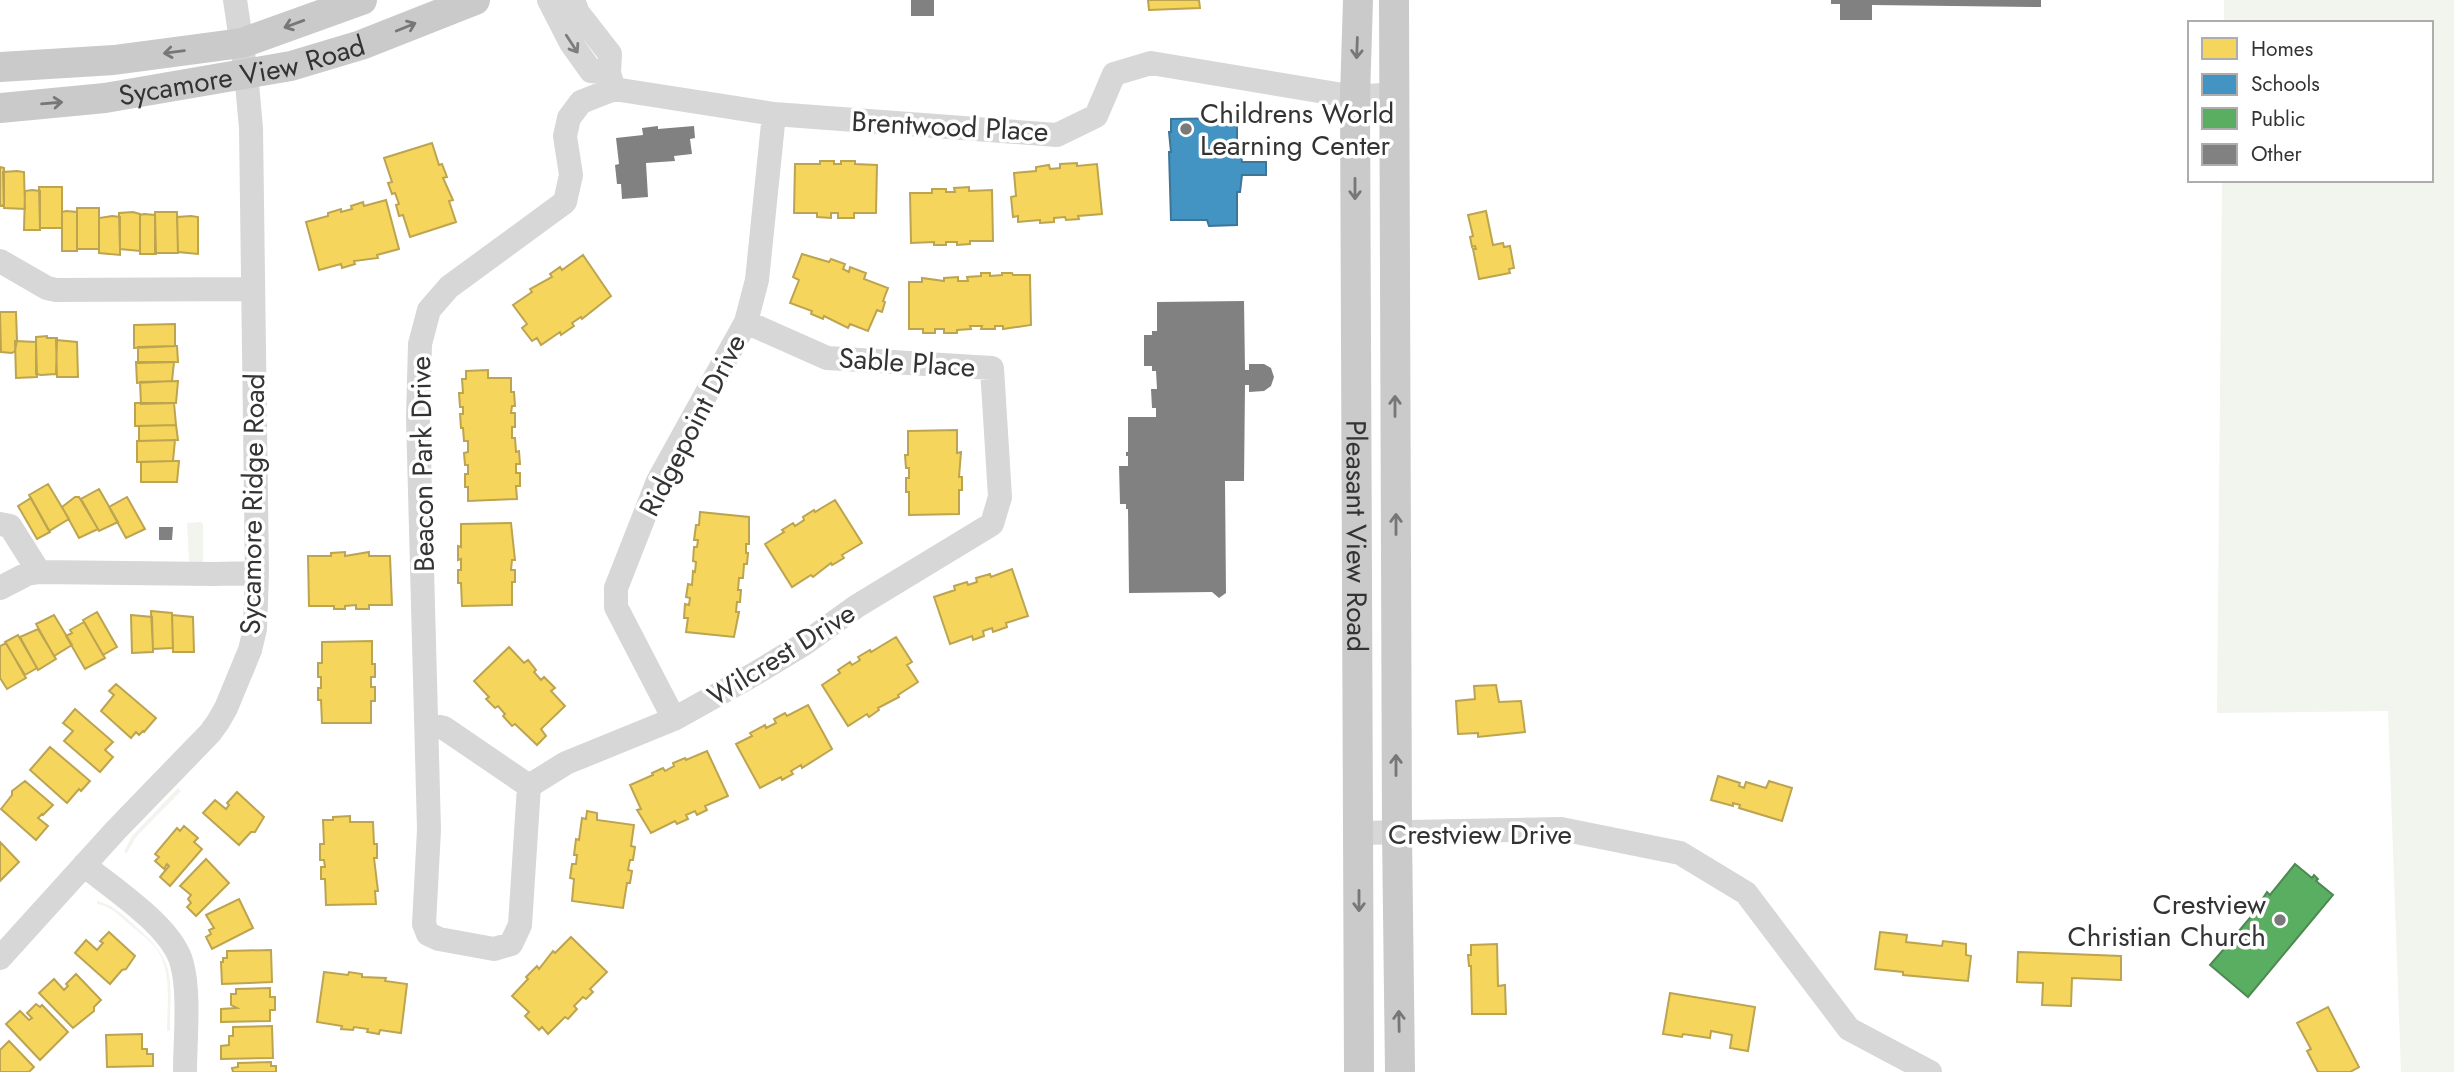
<svg xmlns="http://www.w3.org/2000/svg" width="2454" height="1072" viewBox="0 0 2454 1072" font-family="Jost,sans-serif">
<style>
.green{fill:#f1f5ed}
.homes{fill:#f6d55c;stroke:#bca450;stroke-width:2}
.schools{fill:#4393c3;stroke:#3e7698;stroke-width:2}
.public{fill:#5aae61;stroke:#4e8953;stroke-width:2}
.building{fill:#818181}
.lines{fill:none;stroke-linecap:round;stroke-linejoin:round}
.minor{stroke:#d7d7d7;stroke-width:24}
.major{stroke:#cacaca;stroke-width:30}
.oneway{stroke:#777}
.oneway2{stroke:#7d7d7d}
.poi-dot{fill:#7a7a7a;stroke:#fff;stroke-width:2.5}
.labels{text-anchor:middle;stroke-width:7;stroke-linejoin:round;paint-order:stroke}
.street-label{font-size:28px;fill:#333;stroke:#fff}
.poi-label{font-size:28px;fill:#333;stroke:#fff;text-anchor:start}
</style>
<rect width="100%" height="100%" fill="#fff"/>
<!-- green -->
<path class="green" d="M2224,0h230v1072h-53l-13,-361 -171,2 5,-533h209v-157h-207z
M201,522l2,2v38h-14l-2,-39z
M178,788l3,3 -45,46 -9,16 -3,-1 8,-16z
M97,901c15,3 25,13 36,23 45,39 37,52 37,107h-3c0,-27 6,-63 -13,-85 -7,-8 -17,-15 -25,-22 -10,-9 -19,-18 -32,-20z"/>
<!-- homes -->
<path class="homes" d="M1148,0h51l1,8 -51,2z
M432,143l7,22 3,-1 5,13 -4,1 10,22 -4,1 7,21 -46,15 -7,-22 -4,1 -3,-11 3,-1 -4,-11 -3,1 -4,-11 4,-1 -8,-24z
M820,161h14v3h7v-3h14v3l22,1 -1,48h-22v5h-16v-5h-7v5l-14,-1v-4h-23l1,-49h25z
M1077,163v3l20,-2 5,50 -24,2 1,3 -13,1 -1,-3 -11,1v4l-14,1v-3l-22,2v-6l-5,1 -2,-20 5,-1 -2,-23 22,-2v-4l13,-2 1,4 10,-1v-4z
M0,167l4,1v37l-4,1z
M17,171l7,1 1,37 -21,-1 -1,-36z
M39,187h23v41h-22z
M969,187v4l23,-1 1,51h-23v3l-13,1v-3h-11v3h-12v-3l-23,1 -1,-50h22v-4h14v3h9l-1,-4z
M32,190l8,1v39h-16l1,-39z
M386,200l13,49 -22,6 1,3 -24,3 1,3 -13,4 -1,-4 -22,6 -13,-48 22,-6v-3l13,-4v3l11,-3 -1,-3 12,-4 1,4z
M77,208h22v41h-22z
M66,211l11,1v39h-15v-39z
M1486,211l7,34 10,-2 1,4 6,-1 4,22 -5,1 1,4 -31,6 -6,-30h3l-1,-3 -3,1 -2,-10 3,-1 -5,-21z
M133,212l7,2v37l-20,-2 -1,-36z
M155,212h22l1,41h-23z
M144,214l11,1 1,39h-16v-39z
M112,216l8,1v38l-21,-2v-35z
M191,216l7,1v37l-20,-2 -1,-35z
M802,254l27,8 2,-3 14,5 -2,5 6,3 1,-5 16,6 -2,6 24,9 -5,13 2,1 -3,10 -5,-2 -9,21 -18,-7 -2,4 -24,-12 -1,3 -12,-5 1,-3 -22,-8 9,-23 -6,-3z
M583,255l28,41 -29,23 -1,-2 -9,6 2,3 -13,9 -1,-3 -19,13 -4,-7 -5,3 -10,-13 5,-4 -14,-19 19,-13 -2,-3 22,-12 -2,-3 10,-7 2,3z
M981,273h9v3l12,-1v-2h10l1,2h17l1,50 -28,4v-3h-8v3h-14l1,-3h-12l1,3 -14,1v3h-13v-4h-9v4h-12v-4h-14v-47h13v-4l22,3v-3l14,-1v4h10l-1,-4 14,-1z
M0,312h16l1,28 -2,11 -3,2 -11,-1z
M175,324v22l-41,2v-23z
M47,336v2h10l-1,36 -15,1 -5,-1v-37z
M56,340l21,2 1,35h-21z
M15,341l21,1 1,35 -21,1z
M175,346h2l1,16 -40,1v-16z
M136,362h38l-2,19 -35,2z
M488,370v8h23v14h3l1,14h-3l-1,7h4v14h-3v11h3l1,14 3,-1 1,13h-4v9h4v13h-4l1,13 -49,2v-14h-3v-13h3v-9h-3l-1,-12 4,-1v-11h-4l-1,-13h-2l-1,-14h3v-7h-3l-1,-14h4l-1,-14h4v-8z
M178,381l-2,22 -35,1 -1,-22z
M135,403h39l2,22 -41,1z
M176,425l2,15 -39,1v-15z
M957,430v23l4,-1 -2,25h3v13h-3v24l-50,1v-23h-3v-14h3v-10h-3l-1,-13h3v-24z
M175,440l-2,21 -36,1v-21z
M173,461h6l-2,21h-36v-20z
M48,484l21,35 -20,12 -20,-36z
M99,489l19,33 -19,9 -18,-32z
M75,497h4l19,32 -19,9 -17,-31z
M127,497l18,32 -19,9 -17,-31z
M31,498l19,34 -13,7 -19,-33z
M835,500l27,43 -20,12 2,3 -12,7 -1,-2 -18,14 -2,-2 -19,12 -27,-43 19,-12 -2,-2 11,-7 2,3 9,-6 -1,-3 11,-7 1,2z
M700,512l49,5v27h-3v9h2l-1,11h-3l-1,14h-4l-1,12h3l-1,12h-3l-1,10h3l-5,25 -48,-5 2,-14h-4l1,-14 4,1 1,-7 -4,-1 2,-13 4,1 1,-14 2,1 1,-10 -3,-1 1,-14h3l1,-7h-4l2,-15h3z
M511,523l4,37h-3l-1,10h4v12h-3v23l-50,1 -1,-23h-3v-13h3v-11l-3,1v-14l3,1v-23z
M345,552v4l24,-4v4h21l2,49h-23v4h-13v-4l-11,1v3h-11v-3h-25l-1,-50h23v-3z
M1012,569l16,47 -22,7 1,4 -14,5 -1,-4 -9,3 1,5 -11,4 -1,-4 -22,8 -16,-47 21,-7 -1,-4 13,-4 1,3 9,-3 -1,-4 14,-4 1,3z
M151,611l21,2 1,35 -20,1z
M97,612l20,35 -14,8 -20,-35z
M54,615l18,30 -18,11 -18,-32z
M131,615l21,2 1,35 -21,1z
M172,615l21,2 1,35h-21z
M84,622l21,36 -20,11 -19,-33 6,-3 -2,-3z
M38,629l18,30 -18,11 -18,-33z
M18,635l19,33 -12,7 -20,-33z
M896,637l16,25 -5,3 11,17 -20,13 1,2 -21,11 1,2 -10,7 -2,-3 -19,12 -26,-41 18,-12 -2,-3 12,-8 2,3 8,-5 -2,-3 12,-7 1,2z
M372,641v23h3v13h-4v10h4v14h-4v22h-49l-1,-23h-3v-12h3v-11h-3v-14h4v-21z
M6,643l20,35 -19,11 -7,-11v-32z
M509,647l15,16 4,-3 8,10 -2,2 7,8 3,-3 11,11 -4,3 14,15 -24,23 5,7 -9,9 -22,-21 -3,2 -9,-10 2,-2 -7,-8 -3,2 -9,-9 3,-2 -15,-16z
M116,684l40,34 -12,14 -1,-1 -4,4 -3,-3 -5,6 -30,-27 13,-16 -5,-4z
M1496,685l3,17 22,-1 4,31 -47,5v-4l-20,1 -2,-33 19,-2 -1,-13z
M808,705l24,44 -30,19 -1,-3 -10,6 2,3 -11,6 -1,-3 -21,11 -24,-44 16,-8 -2,-3 15,-8 1,3 10,-5 -2,-4 11,-6 2,3z
M75,709l38,33 -8,8 8,7 -13,15 -36,-31 9,-10 -10,-8z
M50,747l40,34 -9,10 -2,-2 -12,14 -37,-33z
M707,751l21,45 -23,10 2,4 -10,5 -2,-4 -9,4 2,4 -11,5 -2,-3 -24,12 -14,-23 4,-1 -11,-24 23,-10 -1,-2 11,-5 2,3 9,-5 -1,-3 12,-5 1,2z
M1718,776l22,7 -1,3 5,2 2,-6 20,6 3,-7 23,7 -10,33 -43,-13 1,-3 -7,-2v3l-22,-6z
M25,781l28,24 -10,10 -1,-1 -4,4 10,8 -12,14 -35,-31 11,-14v-4z
M237,792l27,25 -9,15h-4l-12,13 -36,-32 12,-13 11,9 3,-4 -2,-2z
M587,811l10,2v7l37,5 -3,21 4,1 -2,13h-3l-2,10 4,1 -2,12h-3l-4,25 -51,-7 2,-22 -4,-1 2,-14h4l1,-9h-3l2,-16 3,1 3,-22 4,1z
M350,816v6h23l1,22h3v14h-3l4,33h-3l1,13 -50,1 -1,-26h-4v-12h4l-1,-7h-4v-16h4l-1,-24h10v-3z
M184,826l14,12 -4,4 8,7 -32,37 -10,-9 9,-11 -2,-2 -3,5 -9,-8 4,-4 -4,-3 22,-26 3,3z
M0,842l19,20 -19,19z
M206,859l23,24 -33,33 -9,-9 4,-4 -3,-4 3,-4 -11,-9z
M239,899l14,29 -41,21 -6,-12 5,-3 -2,-4 5,-2 -8,-13z
M109,932l26,24 -9,13 -4,1 -12,14 -35,-31 11,-13 11,10 6,-7 -3,-2z
M1880,932l27,3 -1,7 36,4 1,-5 23,3v11l5,1 -3,25 -65,-6v-3l-28,-3z
M571,937l36,35 -17,17 3,3 -7,7 -3,-2 -9,9 3,3 -9,10 -3,-2 -17,17 -6,-7 -3,3 -14,-14 4,-4 -17,-16 16,-17 -2,-2 11,-11 2,3 14,-18 2,2z
M1497,944l1,42 7,-1 1,29h-34l-1,-48h-2l-1,-11h3v-10z
M271,950l1,32 -50,2 -1,-22h2v-4h4v-7z
M2018,952l103,4v24l-49,-2 -1,28 -29,-1 1,-22 -26,-1z
M324,972l24,3 1,-3 13,2v3l24,1 -1,3 22,3 -6,49 -21,-3 -1,4 -12,-2 1,-3 -14,-2 -1,3 -12,-1 1,-3 -25,-4z
M76,974l25,26 -7,7v4l-21,17 -34,-35 15,-14 10,11 4,-4 -2,-2z
M270,988v9h5v13h-5v11l-49,1v-13l16,-1 -6,-3v-11h5v-5z
M1670,993l85,14 -7,44 -18,-3 2,-13 -21,-4 -1,7 -27,-4 -1,3 -19,-3z
M36,1004l4,3 2,-2 26,27 -28,28 -34,-36 14,-13 9,9 3,-2 -5,-5z
M2328,1007l31,60 -9,5h-32l-11,-21 4,-2 -14,-26z
M272,1026l1,32 -52,1v-13l8,-1v-9h4v-9z
M142,1034v15h5v5h6v12l-46,1 -1,-32z
M9,1041l25,26 -5,5h-29v-22z
M271,1062v4h5v6h-43l-1,-4 6,-1v-4z"/>
<!-- schools -->
<path class="schools" d="M1237,118v27h3l2,17h24v13h-24l-2,17h-3v33l-28,1 -2,-6h-36l-2,-68h2l-2,-20h2v-13z"/>
<!-- public -->
<path class="public" d="M2295,864l17,14 2,-3 4,4 -2,2 17,14 -85,102 -38,-32 14,-16 -3,-3 4,-5 3,3 37,-44 -2,-2 4,-6 3,3z"/>
<!-- building -->
<path class="building" d="M911,0h23v16h-23z
M1831,0h210v7l-169,-2v15h-32v-16h-9z
M658,126v3l36,-3 1,12 -5,1 2,15 -18,2 1,5 -29,2 2,34 -26,2 -1,-15h-4l-2,-19 4,-1 -3,-26 27,-3 -1,-7z
M1244,301l1,69h4v-6h15l7,4 3,9 -3,9 -7,5 -15,1v-7h-4l-1,96h-19l1,112 -7,5 -7,-6 -83,1 -1,-84h-2v-5h-6l-1,-38h9v-10h-2v-4h2v-35h28v-9h-4l-1,-19h6l-1,-18h-4v-5h-8v-31h8v-4h5v-29z
M159,527h14l-1,13h-13z"/>
<g class="lines">
<!-- minor -->
<path class="minor" d="M549,0l22,43 20,28 18,2
M573,0l5,13 32,41 -1,19 5,16 160,25 283,21 39,-19 18,-42 37,-11 204,34 40,-3
M0,261l47,27 9,2 197,-1
M0,524l10,2 29,46
M0,588l27,-14 12,-2 175,2 43,-1
M674,719l-58,-112v-19l42,-107 88,-159 11,-42 17,-166
M427,724l17,4 85,58 37,-23 108,-44 77,-43 53,-32 53,-38 135,-82 8,-27 -8,-129 -165,-10 -81,-36
M529,786l-9,139 -9,19 -17,5 -55,-10 -11,-5 -4,-10 5,-94 -11,-413 2,-73 9,-34 20,-23 116,-85 6,-27 -6,-39 4,-18 12,-16 33,-13
M1358,833l203,-4 119,24 66,40 103,136 81,43
M84,865c29,24 89,62 98,99 8,30 3,76 3,108
M0,958l116,-128 94,-97 8,-11 8,-14 24,-58 5,-21 2,-56 -6,-445 -5,-55 -11,-73"/>
<!-- major -->
<g class="major">
<path id="s1" d="M1358,0l-3,97 4,975"/>
<path d="M1394,0l3,833 3,239"/>
<path d="M0,67l114,-7 128,-17 120,-43"/>
<path id="s2" d="M0,108l105,-10 186,-32 70,-21 114,-45"/>
</g>
</g>
<!-- one-way arrows -->
<defs><path id="oneway-shaft" d="M-6 0H5M1.5-3L5.5 0L1.5 3" fill="none" stroke-width="1.6" stroke-linecap="round" stroke-linejoin="round" transform="scale(1.75)"/></defs>
<g class="oneway">
<use href="#oneway-shaft" transform="translate(294 24) rotate(160)"/>
<use href="#oneway-shaft" transform="translate(406 27) rotate(-22)"/>
<use href="#oneway-shaft" transform="translate(1357 48) rotate(92)"/>
<use href="#oneway-shaft" transform="translate(174 52) rotate(173)"/>
<use href="#oneway-shaft" transform="translate(52 103) rotate(-5)"/>
<use href="#oneway-shaft" transform="translate(1355 189) rotate(90)"/>
<use href="#oneway-shaft" transform="translate(1395 406) rotate(-90)"/>
<use href="#oneway-shaft" transform="translate(1396 524) rotate(-90)"/>
<use href="#oneway-shaft" transform="translate(1396 765) rotate(-90)"/>
<use href="#oneway-shaft" transform="translate(1359 901) rotate(90)"/>
<use href="#oneway-shaft" transform="translate(1399 1021) rotate(-91)"/>
</g>
<use class="oneway2" href="#oneway-shaft" transform="translate(572 44) rotate(57)"/>
<!-- markers -->
<g class="poi-dot">
<circle cx="1186" cy="129" r="7"/>
<circle cx="2280" cy="920" r="7"/>
</g>
<g class="labels">
<!-- street labels -->
<g class="street-label">
<text dy="10" stroke="none"><textPath href="#s2" startOffset="245">Sycamore View Road</textPath></text>
<text transform="translate(950 126) rotate(3)" y="10">Brentwood Place</text>
<text transform="translate(907 362) rotate(4)" y="10">Sable Place</text>
<text transform="translate(692 425) rotate(-63)" y="10">Ridgepoint Drive</text>
<text transform="translate(422 464) rotate(-91)" y="10">Beacon Park Drive</text>
<text transform="translate(252 504) rotate(-89)" y="10">Sycamore Ridge Road</text>
<text dy="10" stroke="none"><textPath href="#s1" startOffset="536">Pleasant View Road</textPath></text>
<text transform="translate(781 654) rotate(-32)" y="10">Wilcrest Drive</text>
<text x="1480" y="844">Crestview Drive</text>
</g>
<!-- poi labels -->
<g class="poi-label">
<text x="1200" y="123">Childrens World<tspan x="1200" dy="32">Learning Center</tspan></text>
<text x="2266" y="914" text-anchor="end">Crestview<tspan x="2266" dy="32">Christian Church</tspan></text>
</g>
</g>
<!-- legend -->
<rect x="2188" y="21" width="245" height="161" fill="#ffffff" stroke="#adadad" stroke-width="2"/>
<rect x="2202" y="38" width="35" height="21" fill="#f6d55c" stroke="#adadad" stroke-width="2"/>
<text x="2251" y="56" font-size="21" fill="#333333">Homes</text>
<rect x="2202" y="74" width="35" height="21" fill="#4393c3" stroke="#adadad" stroke-width="2"/>
<text x="2251" y="91" font-size="21" fill="#333333">Schools</text>
<rect x="2202" y="108" width="35" height="21" fill="#5aae61" stroke="#adadad" stroke-width="2"/>
<text x="2251" y="126" font-size="21" fill="#333333">Public</text>
<rect x="2202" y="144" width="35" height="21" fill="#818181" stroke="#adadad" stroke-width="2"/>
<text x="2251" y="161" font-size="21" fill="#333333">Other</text>
</svg>
